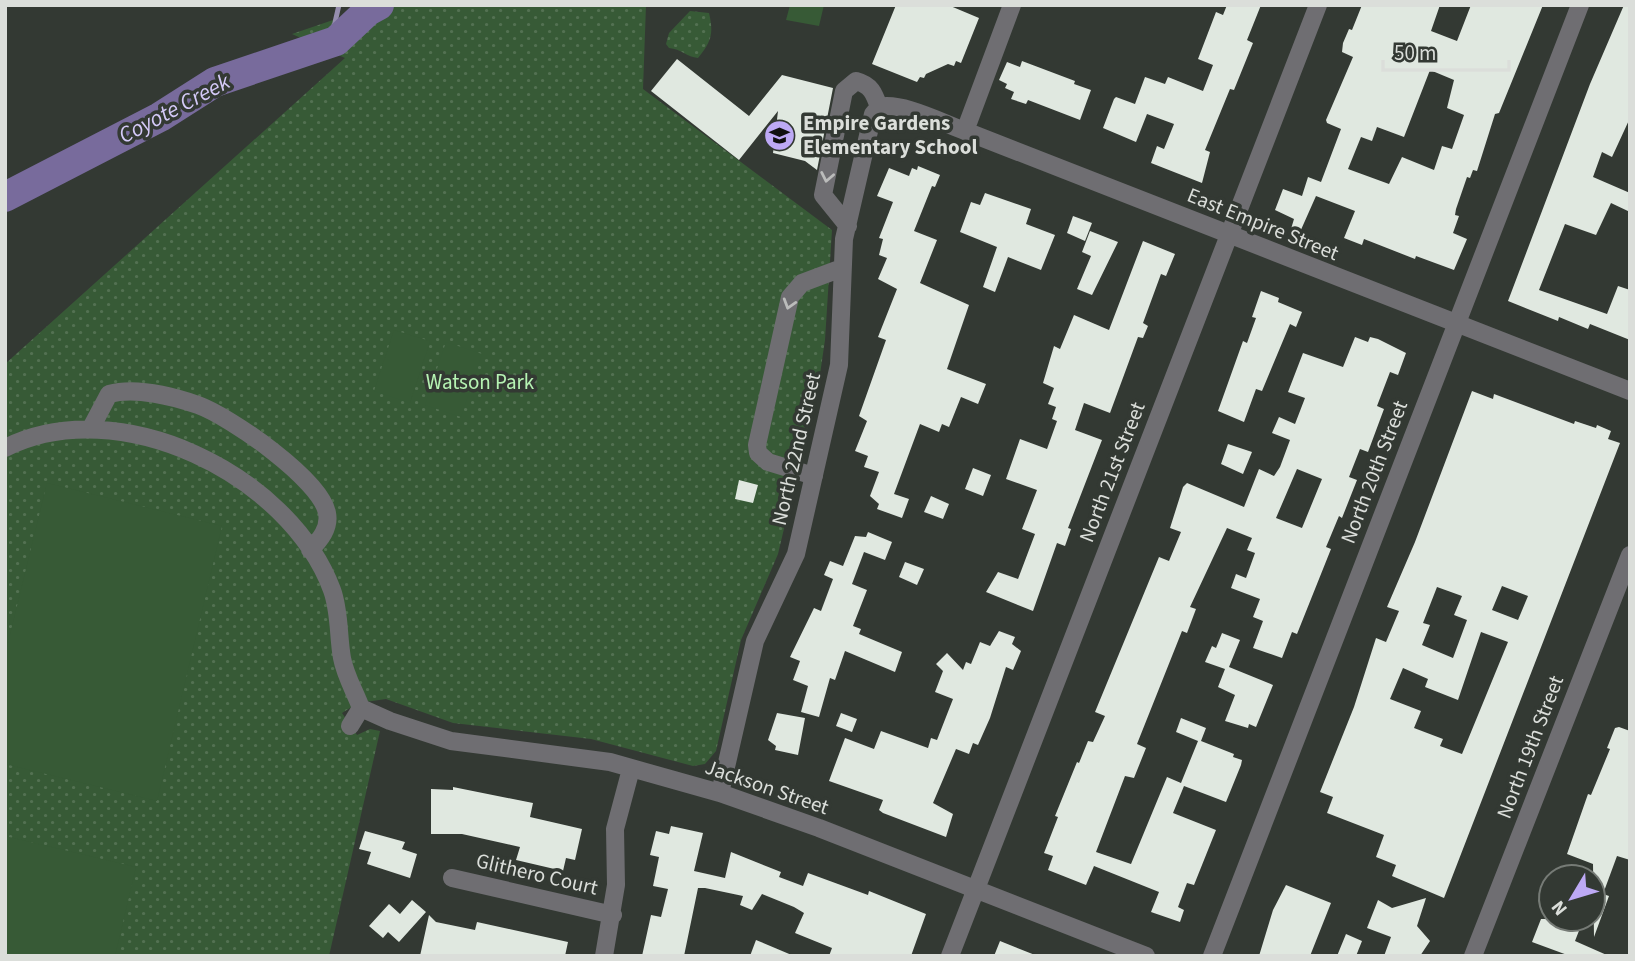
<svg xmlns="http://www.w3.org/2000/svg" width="1635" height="961" viewBox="0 0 1635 961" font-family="'Source Sans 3',sans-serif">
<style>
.park{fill:url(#park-dots)}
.pitch{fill:#375a36}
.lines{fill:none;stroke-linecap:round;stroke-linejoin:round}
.stream{stroke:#968eaf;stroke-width:5}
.river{stroke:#786b9c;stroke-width:30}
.building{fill:#e0e8e0;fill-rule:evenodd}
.minor{stroke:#6f6e72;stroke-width:18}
.oneway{stroke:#bbbcbb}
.labels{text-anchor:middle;stroke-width:7;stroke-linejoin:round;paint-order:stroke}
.poi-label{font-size:21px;font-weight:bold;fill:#dbdeda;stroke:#333933;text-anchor:start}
.street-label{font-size:21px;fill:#dbdeda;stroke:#333933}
.park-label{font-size:21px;fill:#b6f3b3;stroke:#333933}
.water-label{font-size:23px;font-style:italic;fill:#d4c9f7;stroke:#333933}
</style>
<defs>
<pattern id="park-dots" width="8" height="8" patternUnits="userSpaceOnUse" patternTransform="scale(1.75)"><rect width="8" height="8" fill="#375a36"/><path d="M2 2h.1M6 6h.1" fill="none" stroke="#537152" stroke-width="1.8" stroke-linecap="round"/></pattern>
</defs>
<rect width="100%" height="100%" fill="#333933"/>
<!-- park -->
<path class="park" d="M377,5h269l-3,84 189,141 -7,110 -6,41 -41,173 -37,86 -25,111 -11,13 -12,2 -102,-27 -138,-16 -67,-24 -28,4 -16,10 15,22 13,-6 10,2 -51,225h-324v-592l340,-306 -53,-24z
M690,11l19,2c5,21 2,29 -11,45 -11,-1 -17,-9 -29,-10l-3,-4 3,-11z"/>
<!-- pitch -->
<path class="pitch" d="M790,5h34l-5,21 -33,-6z
M394,330l36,11 -20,62 -36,-12z
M446,342l36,12 -21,63 -36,-12z
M47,483l175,43 -65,275 -152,-37v-109z
M5,836l131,31 -21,89h-110z"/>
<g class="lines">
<!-- stream -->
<path class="stream" d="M336,41l-3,-10 6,-26"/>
<!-- river -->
<path class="river" d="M5,197l155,-80 55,-35 121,-41 32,-30 11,-6"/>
</g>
<!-- building -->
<path class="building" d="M896,5h52l31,13 -18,45 -5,-2 -2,5 -6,-2 -22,10 -2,4 -4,-1 -3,5 -45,-18z
M1227,5h34l-14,35 6,3 -19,47 -4,-1 -25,61 5,2 -8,31 -51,-20 6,-17 7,3 10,-25 -27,-10 -11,28 -33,-14 11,-29 2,-2 19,7 10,-27 20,7 3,-7 35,14 10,-26 -15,-6 18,-47 7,3z
M1362,5h78l-9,26 26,10 14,-36h72l-44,108 -4,1 -18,57 -4,-1 -3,8 -3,-1 -11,32 -1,6 4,1 -6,17 14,6 -13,31 -38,-14 -1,3 -51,-20 -2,6 -18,-7 11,-27 -39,-15 -16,36 -9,-3 3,-10 -19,-9 8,-21 19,7 6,-19 13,5 20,-53 -14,-6 -1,-3 27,-63 -11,-5 1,-9 6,-14 3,1zM1430,70l24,10 -7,28 17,7 -12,34 -10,-3 -8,24 -32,-13 -13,27 -41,-15 13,-32 11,4 5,-14 27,10z
M1624,5h6v113l-18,39 -10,-5 -9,25 37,16v19l-19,-9 -15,32 -31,-11 -26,66 68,24 11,-28 12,4v50l-40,-16 -2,5 -29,-12 -1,4 -50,-20 82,-217z
M677,59l72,57 33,-41 51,13 -16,82 -12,-9 -32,-8 5,-42 -39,49 -88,-69z
M1022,61l53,20 -1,3 17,6 -11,30 -52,-20 -2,4 -15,-5 3,-7 -9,-4 2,-4 -8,-4 8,-18 13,5z
M918,166l22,9 -5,12 -3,-1 -18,45 23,9 -17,43 49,22 -22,64 39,15 -8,20 -17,-7 -12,30 -7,-3 -3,8 -19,-8 -26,70 15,5 -7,19 -25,-9 2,-5 -9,-8 9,-24 -15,-5 4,-11 -13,-5 12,-30 -8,-5 27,-76 -8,-3 19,-48 -19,-10 9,-21 -8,-3 4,-16 -4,-1 14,-36 -16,-6 12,-28 20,8 3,-8 5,2z
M985,193l46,16 -5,15 29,11 -14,35 -33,-13 -13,35 -12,-5 14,-40 -37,-15 11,-30 9,3z
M1073,216l19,7 -7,18 -18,-8z
M1090,231l28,11 -26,53 -15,-6 14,-33 -9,-4z
M1143,241l32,13 -9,22 -5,-2 -18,49 5,3 -5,12 -5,-1 -28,76 -26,-10 -9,27 27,10 -34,88 3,1 -6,17 -8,-3 -24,68 -47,-19 12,-20 20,7 17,-45 -13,-5 15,-39 -31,-11 14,-40 27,10 10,-28 -5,-2 4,-12 -8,-3 6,-16 -11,-5 11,-37 6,3 14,-34 35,15z
M1261,291l18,7 -1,4 24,10 -6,15 -6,-3 -28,67 -6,-2 -12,33 -26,-11 25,-70 4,2 9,-25 -4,-1z
M1355,337l13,5 2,-5 8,2 28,14 -8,22 -8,-3 -13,34 7,3 -16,43 -8,-3 -11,28 8,3 -15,38 -3,-2 -10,24 -3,7 5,2 -34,85 -5,-2 -10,26 -29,-10 10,-27 -10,-4 7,-18 -29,-11 5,-14 10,4 9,-25 -8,-3 5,-12 -25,-10 -37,79 6,2 -9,24 -5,-2 -45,113 9,4 -12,30 -9,-2 -29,76 35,12 36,-87 14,6 17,-42 -22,-9 5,-14 25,10 -5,13 33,13 -1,3 9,3 -1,5 -15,37 -42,-16 -11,27 43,17 -22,55 -7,-2 -9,24 6,3 -4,12 -29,-10 8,-20 -65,-26 -8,19 -38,-15 5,-14 -9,-3 14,-36 -3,-1 22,-54 2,1 9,-22 5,1 12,-26 -10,-4 64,-155 10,4 12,-29 -11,-4 13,-41 4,-4 57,24 15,-38 15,7 6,-9 10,-27 -18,-7 7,-16 16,7 10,-26 -17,-6 15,-39 40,14zM1297,469l25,10 -20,49 -26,-10z
M1472,391l21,8 1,-5 80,30 1,-3 21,7 1,-3 14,6 -3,8 12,4 -176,455 -52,-22 4,-11 -20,-8 8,-22 -57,-22 6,-16 -13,-5 34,-85 22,-69 10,4 13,-31 -12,-4 28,-65zM1502,586l26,10 -10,24 -26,-10zM1437,587l25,9 -8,19 13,5 -14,38 -31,-13 8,-20 -7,-2zM1481,632l27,10 -46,112 -22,-8 3,-7 -29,-11 7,-17 -31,-12 13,-31 25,11 -3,8 33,13z
M1228,444l24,8 -9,22 -22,-10z
M973,468l18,7 -8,21 -18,-7z
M739,480l19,5 -5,18 -18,-4z
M931,496l18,8 -6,15 -19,-7z
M868,532l24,10 -7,18 -21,-8 -12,32 15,6 -14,36 8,3 -2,5 43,18 -7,20 -50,-21 -10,29 -5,-2 -11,39 -18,-5 7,-26 -15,-6 7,-19 -10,-4 24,-49 7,3 12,-32 -9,-4 6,-14 13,5 12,-30 11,1z
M905,562l19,7 -7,16 -18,-8z
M999,631l16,6 -3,7 9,7 -8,19 -7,-3 -16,51 -12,27 -5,-2 -4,11 -13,-5 -23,54 20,11 -7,23 -63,-24 -4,-3 4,-10 -54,-19 16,-43 29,11 7,-18 47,17 3,-10 6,2 16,-41 -18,-7 8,-21 -7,-7 11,-11 16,17 3,-8 5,2 9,-22 10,4z
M1222,633l18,7 -11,27 44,18 -17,42 -7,-3 -1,4 -23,-7 10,-26 -17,-8 7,-18 -20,-7 7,-16 4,2z
M777,713l28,5 -7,37 -23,-5 1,-4 -8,-6z
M841,713l16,6 -5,13 -16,-6z
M1619,727l11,4v129l-13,-4 -14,38 6,2 -15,41 -1,-73 -26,-10 21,-60 3,1 19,-46 -3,-1 8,-20z
M453,787l80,16 -3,14 52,12 -7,31 -9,-2 -3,13 -47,-11 4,-13 -58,-13h-31v-45l22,1z
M671,826l32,7 -9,38 31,7 6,-26 50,20 -2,5 24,9 5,-13 60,22 1,-4 57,23 -15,42h-82l3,-8 -37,-15 9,-20 -10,-6 -32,-13 -10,16 -12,-5 3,-9 -38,-8h-7l-14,68h-42l9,-41 10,2 7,-28 -15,-3 6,-29 -9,-2 6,-24 13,3z
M365,831l40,11 -3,7 15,5 -7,24 -43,-14 4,-12 -12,-3z
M1286,885l45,18 -21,53h-51l14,-46z
M1426,898l-9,28 13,15 -10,15h-36l7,-19 -24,-9 11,-28 14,8z
M412,900l14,12 -27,30 -11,-10 -5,6 -14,-12 20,-22 11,10z
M429,915l7,7 39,8 2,-8 91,20 -3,14h-145z
M1541,919h29l12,4 -7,18 34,15h-39l-38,-14z
M1346,934l16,7 -6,15h-19z
M756,940l38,16h-44z
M1000,941l35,14v1h-41z"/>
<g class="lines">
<!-- minor -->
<path class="minor" d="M879,107c21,-6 64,16 86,24l665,260
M965,131l47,-126
M848,226l-25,-31 21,-104 12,-10c15,4 18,12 23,26
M91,428l18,-34c26,-7 63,2 89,11 33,12 123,75 129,108 3,15 -7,27 -17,37
M5,448c113,-57 284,26 327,142 8,22 6,46 10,68 3,17 13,34 19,50
M814,476l-46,-14 -10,-9 -1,-8 33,-148 12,-14 40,-15
M361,708l29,13 61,20 159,21 110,31 99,35 327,128
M350,726l11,-18
M720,793l35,-152 41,-87 43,-189 5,-126 29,-125 6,-7
M452,878l161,37
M604,956l12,-71 -1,-56 16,-60
M950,956l368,-951
M1212,956l368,-951
M1473,956l157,-401"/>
</g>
<!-- one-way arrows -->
<defs><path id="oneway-chevron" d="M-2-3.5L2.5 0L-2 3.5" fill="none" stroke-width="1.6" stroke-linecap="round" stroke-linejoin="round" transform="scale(1.75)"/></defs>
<g class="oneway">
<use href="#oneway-chevron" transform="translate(827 177) rotate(101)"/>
<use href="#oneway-chevron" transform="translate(789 304) rotate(107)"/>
</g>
<!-- icons -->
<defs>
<symbol id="school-disc" viewBox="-11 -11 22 22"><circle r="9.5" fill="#bda9f5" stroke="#333933"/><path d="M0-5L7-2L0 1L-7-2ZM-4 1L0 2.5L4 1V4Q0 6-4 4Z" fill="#111"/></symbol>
</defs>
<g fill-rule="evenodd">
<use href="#school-disc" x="762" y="118" width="35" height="35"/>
</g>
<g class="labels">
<!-- poi labels -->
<g class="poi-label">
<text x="803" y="130">Empire Gardens<tspan x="803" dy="24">Elementary School</tspan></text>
</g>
<!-- street labels -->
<g class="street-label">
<text transform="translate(1263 224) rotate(22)" y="7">East Empire Street</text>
<text transform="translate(796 449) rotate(-77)" y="7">North 22nd Street</text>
<text transform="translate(1112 472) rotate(-69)" y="7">North 21st Street</text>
<text transform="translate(1374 472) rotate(-69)" y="7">North 20th Street</text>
<text transform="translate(1530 747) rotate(-69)" y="7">North 19th Street</text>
<text transform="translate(767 787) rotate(19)" y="7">Jackson Street</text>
<text transform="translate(537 874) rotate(13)" y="7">Glithero Court</text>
</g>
<!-- park labels -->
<g class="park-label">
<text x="480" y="389">Watson Park</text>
</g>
<!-- water labels -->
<g class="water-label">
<text transform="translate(174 108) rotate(-28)" y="8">Coyote Creek</text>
</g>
</g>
<!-- border -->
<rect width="1635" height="961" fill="none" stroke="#dbdeda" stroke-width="14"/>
<!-- north arrow -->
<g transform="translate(1572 898) rotate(232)"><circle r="33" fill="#333933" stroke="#767b76" stroke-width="2"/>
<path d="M0-5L12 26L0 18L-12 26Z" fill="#bda9f5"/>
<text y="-10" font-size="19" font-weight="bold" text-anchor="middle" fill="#dbdeda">N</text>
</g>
<!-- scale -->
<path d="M1383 60v10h126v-10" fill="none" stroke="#dbdeda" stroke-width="3.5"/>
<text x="1394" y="60" font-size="21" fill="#dbdeda" stroke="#333933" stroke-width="5" paint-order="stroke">50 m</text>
</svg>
